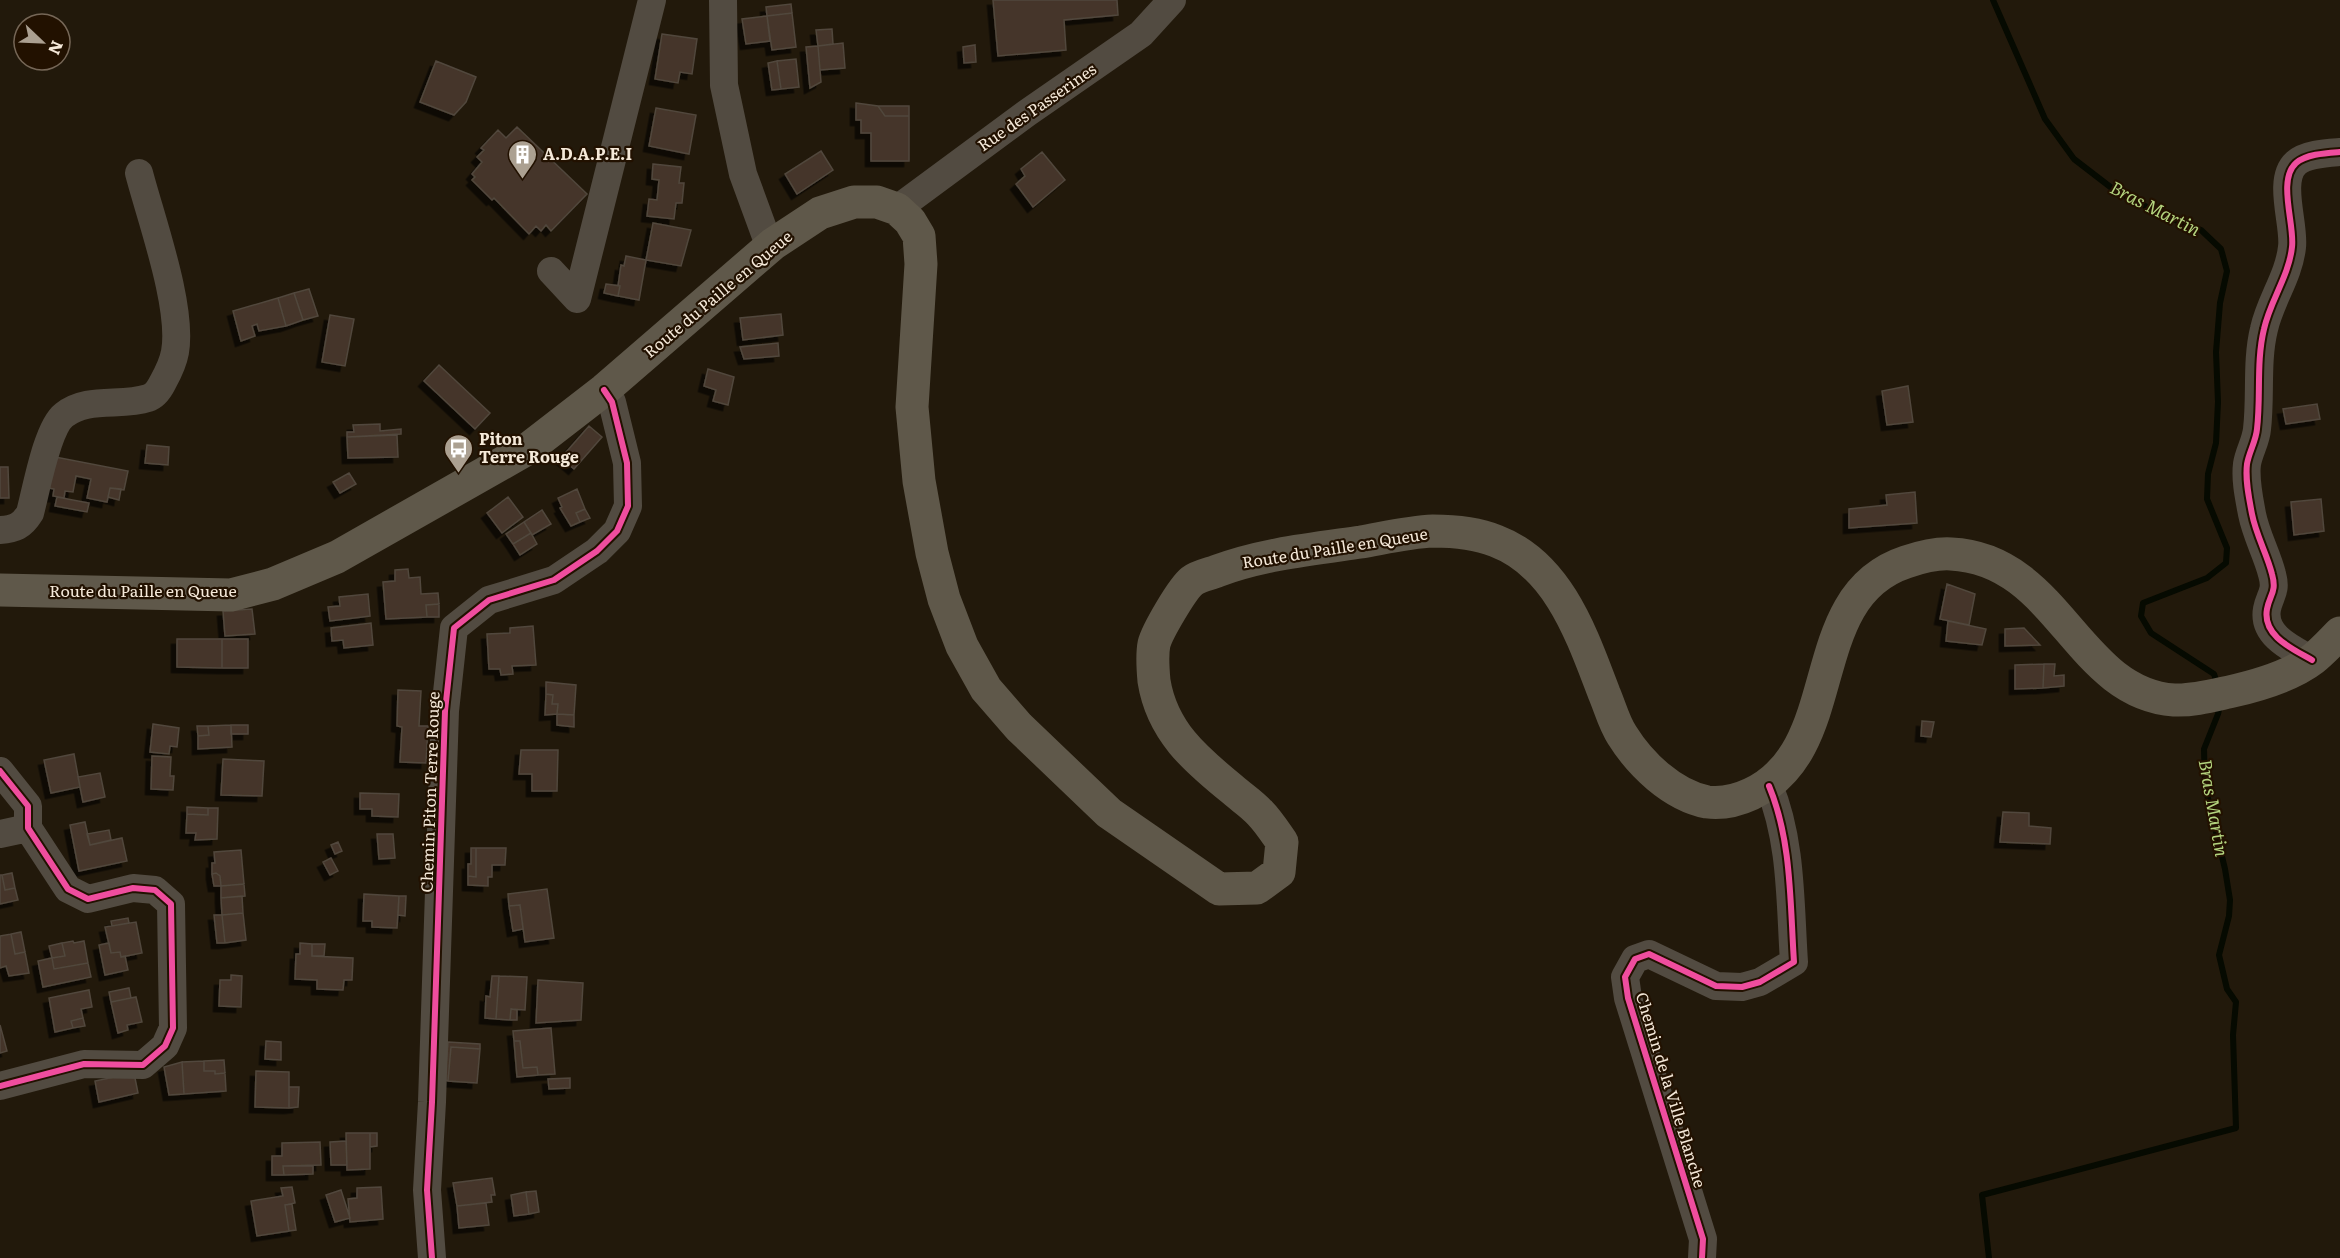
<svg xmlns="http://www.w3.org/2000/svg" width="2340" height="1258" viewBox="0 0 2340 1258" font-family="Literata,serif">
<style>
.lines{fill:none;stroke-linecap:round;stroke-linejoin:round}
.stream{stroke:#060a01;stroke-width:6}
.building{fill:#443629;stroke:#51473c;stroke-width:1.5;filter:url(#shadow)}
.minor{stroke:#524b41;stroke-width:28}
.major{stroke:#5f584a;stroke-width:33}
.cycleway-casing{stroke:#210;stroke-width:10}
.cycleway{stroke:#ef4d9e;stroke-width:6}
.labels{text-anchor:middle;stroke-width:4.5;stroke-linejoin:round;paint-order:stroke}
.street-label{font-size:16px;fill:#f5e9d9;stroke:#210}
.poi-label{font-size:16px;font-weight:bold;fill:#f5e9d9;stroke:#210;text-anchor:start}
.water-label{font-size:18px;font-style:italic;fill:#b4d47e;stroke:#210}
</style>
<defs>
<filter id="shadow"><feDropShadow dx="-5.5" dy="5.5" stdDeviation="0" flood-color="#0009"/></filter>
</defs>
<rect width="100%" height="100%" fill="#22190b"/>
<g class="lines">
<!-- stream -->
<path class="stream" d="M1993,0l52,119 29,40 39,30 49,26 39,15 20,19 6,22 -7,32 -4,49 2,50 -2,41 -8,31 -1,25 20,49 -1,15 -19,15 -64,25 -2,13 10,17 63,41 3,9
M1989,1258l-7,-63 254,-67 -3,-93 3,-33 -9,-13 -8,-34 10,-39 1,-16 -5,-31 -20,-83 -1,-37 14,-35 2,-9"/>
</g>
<!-- building -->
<path class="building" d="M993,0h124l1,15 -54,5 2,30 -68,6z
M791,4l1,9 -25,3 -1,-9z
M792,13l4,34 -24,3 -5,-34z
M767,16l3,25 -24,3 -4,-25z
M832,29l1,15 -15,2 -2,-16z
M662,34l35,5 -5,35 -12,-2 -2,11 -23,-4z
M843,43l2,25 -25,2 -2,-24z
M975,45l1,17 -12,1 -1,-16z
M818,46l3,36 -11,6 -4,-41z
M796,59l3,28 -18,2 -4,-28z
M436,61l40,16 -10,25 -12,13 -34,-13z
M777,61l4,28 -9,1 -4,-27z
M856,103l22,3 7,10h24v45h-38v-28h-10v-13h-5z
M878,106h31v10h-24z
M656,108l40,7 -7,39 -40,-8z
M517,127l70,67 -36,37 -5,-6 -5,6 -5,-5 -7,8 -35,-36 -2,2 -20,-20 3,-3 -3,-3 10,-12 -5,-5 7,-7 -3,-2 17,-18 8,8z
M821,151l12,19 -36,24 -12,-20z
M1042,152l23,28 -32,27 -17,-23 9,-8 -4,-7z
M653,164l28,3 -2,16h5l-2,20h-6l-2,16 -27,-3 2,-17 8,1 2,-20 -7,-1z
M653,223l38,7 -10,36 -35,-6z
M626,256l20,4 -7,40 -21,-4 2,-10h-2l3,-21 3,1z
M606,284l14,2 -2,10 -14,-3z
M309,289l9,27 -15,4 -9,-27z
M294,293l9,27 -17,6 -8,-28z
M278,298l8,28 -27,5 -2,-7 -5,2 3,10 -14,5 -8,-30z
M781,314l2,21 -40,5 -3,-22z
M330,315l24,4 -9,47 -23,-4z
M778,343l1,13 -35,3 -4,-12z
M439,365l51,48 -15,16 -51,-48z
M708,369l26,8 -6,28 -15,-4 3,-11 -12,-4z
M1908,386l5,36 -26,3 -5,-34z
M2317,404l3,15 -34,5 -3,-15z
M380,424v7l21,-2v5l-54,3v-5h7l-1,-7z
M589,426l13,11 -28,32 -13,-11z
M397,435l1,22 -50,1 -1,-21z
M147,445l22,2 -1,18 -23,-2z
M50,456l78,15 -4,19 -14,-2 -3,14 -20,-4 4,-19 -15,-3 -3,16 -8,-1 -1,7 -11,-2 1,-7 -10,-2z
M0,467h8l1,31h-9z
M349,473l7,11 -16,9 -7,-11z
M110,488l11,1 -2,11 -11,-3z
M577,489l8,20 -9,4 4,9 -9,4 -11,-18 2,-1 -4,-9z
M1915,492l2,31 -68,5v-19l38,-4 -1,-10z
M57,497l32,6 -2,9 -32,-6z
M508,497l15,20 -21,16 -15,-20z
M2321,499l3,32 -30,4 -3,-33z
M585,509l5,9 -10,4 -4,-9z
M542,510l9,14 -19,11 -8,-13z
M524,522l7,11 -18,11 -7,-10z
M531,533l6,11 -17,11 -7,-11z
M408,569l1,9 11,-1 1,17 17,-1 1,11 -13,1 1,12 -41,2 -3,-37 12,-1v-11z
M1947,584l28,10 -6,31 -29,-6z
M368,594l2,22 -40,5 -2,-14 12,-1 -1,-9z
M439,604v13h-12l-1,-12z
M252,609l3,25 -30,2 -2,-25z
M1948,621l38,8 -4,16 -36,-4z
M371,623l2,22 -29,3 -1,-8 -11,1 -1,-13z
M533,626l3,39 -24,1 1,8 -12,1 -1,-6h-11l-2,-35 23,-1v-5z
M2024,628l16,17 -35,1v-17z
M177,639h45v29l-45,-1z
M222,639h26v29h-26z
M2044,664l-1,24 -28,1v-24z
M2044,664h11l-1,12 10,-1v11l-21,2z
M546,682l30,3 -2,30 -17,-1 1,-10h-6l1,-9 -7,-1z
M398,690l23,1 -2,35h9l-2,37 -26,-1 2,-35 -5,-1z
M546,694l7,1 -1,9h6l-1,10 -12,1z
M557,714l17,1v12l-17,-2z
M1922,721l12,1 -3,15 -10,-1z
M153,724l26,4 -2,19 -7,-1 -1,8 -19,-2z
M231,725h17v9h-17z
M231,725l1,22 -34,2v-13l11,-1 -1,-9z
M197,726h11l1,9 -11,1z
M521,750h37l-1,41h-25v-17h-13z
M74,754l6,33 -29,6 -7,-33z
M152,756l19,1 -1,19h4l-1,14 -22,-1z
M223,759l41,2 -2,35 -41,-1z
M100,773l5,24 -22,5 -5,-25z
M360,793l39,1 -1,23 -26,-1v-7h-12z
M187,807l21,1v7l-21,-1z
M208,808h10l-1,31 -22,1 1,-7h-10l1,-19 21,1z
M2003,812l26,1v13l22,2 -1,16 -50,-2z
M85,822l5,23 32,-7 5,23 -48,10 -9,-46z
M109,830l2,10 -21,5 -3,-11z
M377,834h16l2,24 -16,1z
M338,842l4,9 -7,3 -4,-9z
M471,848h5v29l-8,-1v-12h3z
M476,848h30l-1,17h-13v12h-4v9l-20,-1v-9l8,1z
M241,850l3,34 -23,2 -1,-10 -4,-3 -4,1v-11h3l-1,-11z
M331,858l7,13 -8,4 -7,-13z
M12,873l3,15 -10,2 -3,-15z
M216,873l4,3 1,10h-7l-2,-12z
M0,875h2l3,15 10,-2 3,12 -18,4z
M244,884l1,12 -24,2v-12z
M547,889l7,49 -29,4 -5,-37 -11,1 -1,-12z
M364,894l35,2 -2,32 -25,-1v-6h-9z
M242,896l1,17 -21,2 -1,-17z
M399,896h7l-1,20 -7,-1z
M520,905l3,24 -10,2 -4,-25z
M243,913l3,27 -21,3 -3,-28z
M214,915h8l3,28h-8z
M128,918l1,5 -17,3 -1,-5z
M136,922l6,31 -21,4 -1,-5 -9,1 -6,-26z
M21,932l4,20 -10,2 -4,-20z
M11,934l4,20 10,-2 4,21 -20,3 -3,-10 -6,2v-32z
M73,941l1,2 10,-2 4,22 -34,6 -2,-11 13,-2 -3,-13z
M62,943l3,13 -13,2 -3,-12z
M109,943l2,10 9,-1 1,5 4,-1 3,14 -23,5 -6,-30z
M300,943l12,1v12l41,2 -1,22h-8l-1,10 -26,-1v-9l-22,-1 1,-25h4z
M312,944h13l-1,12h-12z
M52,958l2,11 34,-6 3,14 -48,10 -5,-26z
M231,975l11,1 -1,31 -22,-1 1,-26h11z
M492,976h7l-3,43 -11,-1 1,-22 4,1z
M499,976l28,1 -2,33 -14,-1 -1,11 -14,-1z
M538,980l45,3 -2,37 -45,3z
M129,988l2,10 -20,4 -2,-10z
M89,990l3,17 -11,2 2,9 -12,3 2,7 -18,4 -6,-34z
M136,997l6,25 -15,3 1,5 -10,3 -7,-31z
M511,1009l6,1v10h-7z
M83,1018l2,8 -12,2 -2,-7z
M0,1025l7,26 -7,2z
M551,1028l4,46 -17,1 -1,-8 -14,1 -3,-27h-6l-1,-10z
M266,1041l15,1v18l-16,-1z
M514,1041h6l3,27 14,-1 1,8 -21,2z
M448,1042l32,2v5l-29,-2 -3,34 -3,-1z
M451,1047l29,2 -3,34 -29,-2z
M224,1060l1,13 -10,1v-3h-11v-10z
M204,1061v10h11v3l10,-1 1,18 -42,3 -2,-32z
M182,1062l2,32 -15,1 -5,-28z
M256,1071l33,1v36l-34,-1z
M134,1073l4,20 -39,9 -4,-21z
M570,1078v10l-21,1 -1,-10z
M289,1087h10l-1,20 -9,1z
M346,1133h24v36l-23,1z
M370,1133h7v13l-7,1z
M346,1141l1,24h-16l-1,-23z
M320,1142l1,23 -38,1 1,9h-12v-19h10v-13z
M283,1166h30v8l-29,1z
M492,1178l3,17h-4l1,7 -35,4 -4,-23z
M292,1187l3,16 -10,2 4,26 -32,5 -6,-35 32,-5 -2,-8z
M381,1187l2,32 -33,3 -2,-23 9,-1v-10z
M341,1190l9,28 -15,4 -9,-27z
M536,1191l3,21 -10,2 -3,-22z
M526,1192l3,22 -15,2 -3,-21z
M486,1203l3,22 -30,3 -2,-22z
M292,1204l4,26 -7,1 -4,-26z"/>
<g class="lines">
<!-- minor -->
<path class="minor" d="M723,0l1,85 19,89 22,60 8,10
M897,209l130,-96 114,-79 31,-34
M551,271l26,28 75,-299
M0,530c15,-1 22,-4 30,-17 6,-22 17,-85 34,-98 23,-19 57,-8 84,-17 7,-2 12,-10 15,-16 5,-9 10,-19 12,-30 8,-45 -24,-133 -36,-179
M2312,660c-19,-11 -50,-24 -45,-51 3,-15 10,-17 5,-35 -5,-20 -16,-39 -20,-60 -3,-16 -7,-34 -5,-50 2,-12 9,-23 10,-35 4,-33 -1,-67 7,-100 6,-28 25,-53 28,-82 3,-22 -15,-67 4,-84 10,-9 31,-10 44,-11
M0,771l28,35v22l40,61 20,10 45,-11 22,2 16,14 2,124 -8,18 -22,19 -59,-1 -84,22
M0,834l28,-6
M432,1258l-5,-68 5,-88 13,-391 9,-83 35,-28 65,-20 43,-29 20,-20 11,-25 -1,-43 -15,-61 -8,-12
M1702,1258l1,-19 -75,-241 -3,-21 10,-18 14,-5 67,32 26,1 18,-5 34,-20c-4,-58 -2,-121 -25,-176"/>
<!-- major -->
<path class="major" d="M0,590l231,5 42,-11 64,-27 192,-109 75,-58 169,-146 47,-31 34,-11h23l20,7 13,12 9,15 2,28 -9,143 7,74 13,72 12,46 18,47 24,43 33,38 90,86 110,76 38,-1 22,-16 3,-30c-7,-10 -14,-21 -22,-29 -8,-9 -19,-16 -28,-24 -37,-30 -70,-58 -78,-108 -1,-11 -2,-27 0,-37 3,-12 28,-55 38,-63 6,-5 18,-7 25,-10 46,-17 95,-22 144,-29 23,-4 48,-10 72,-11 21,0 43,2 63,10 63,24 86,95 108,152 6,14 10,30 18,42 18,29 50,60 85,67 16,2 29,-1 44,-8 97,-45 49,-197 155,-232 15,-5 30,-9 45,-8 108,5 125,139 223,146 18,1 37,-4 55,-8 27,-6 62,-16 84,-33 10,-8 18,-17 27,-26"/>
<defs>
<path id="cycleway" d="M2312,660c-19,-11 -50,-24 -45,-51 3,-15 10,-17 5,-35 -5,-20 -16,-39 -20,-60 -3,-16 -7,-34 -5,-50 2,-12 9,-23 10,-35 4,-33 -1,-67 7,-100 6,-28 25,-53 28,-82 3,-22 -15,-67 4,-84 10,-9 31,-10 44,-11
M0,771l28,35v22l40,61 20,10 45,-11 22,2 16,14 2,124 -8,18 -22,19 -59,-1 -84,22
M432,1258l-5,-68 5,-88 13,-391 9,-83 35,-28 65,-20 43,-29 20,-20 11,-25 -1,-43 -15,-61 -8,-12
M1702,1258l1,-19 -75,-241 -3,-21 10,-18 14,-5 67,32 26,1 18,-5 34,-20c-4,-58 -2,-121 -25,-176"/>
</defs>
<!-- cycleway casing -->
<use href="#cycleway" class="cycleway-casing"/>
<!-- cycleway -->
<use href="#cycleway" class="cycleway"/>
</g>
<!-- icons -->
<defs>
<symbol id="building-pin" viewBox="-11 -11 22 30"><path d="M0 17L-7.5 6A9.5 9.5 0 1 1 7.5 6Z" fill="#aba091" stroke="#210"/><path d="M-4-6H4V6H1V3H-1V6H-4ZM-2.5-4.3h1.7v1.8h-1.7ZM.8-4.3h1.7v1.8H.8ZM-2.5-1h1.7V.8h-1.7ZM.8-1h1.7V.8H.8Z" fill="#fff"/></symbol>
<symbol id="bus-pin" viewBox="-11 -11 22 30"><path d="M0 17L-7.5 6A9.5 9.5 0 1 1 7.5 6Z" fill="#aba091" stroke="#210"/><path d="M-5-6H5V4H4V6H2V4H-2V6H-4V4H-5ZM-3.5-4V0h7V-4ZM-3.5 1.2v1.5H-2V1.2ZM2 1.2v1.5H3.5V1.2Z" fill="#fff"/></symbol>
</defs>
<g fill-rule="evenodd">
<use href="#building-pin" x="506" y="138" width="33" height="45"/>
<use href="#bus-pin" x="442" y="432" width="33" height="45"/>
</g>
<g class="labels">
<!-- street labels -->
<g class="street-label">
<text transform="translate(1037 107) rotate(-35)" y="6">Rue des Passerines</text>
<text transform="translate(718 294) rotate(-40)" y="6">Route du Paille en Queue</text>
<text transform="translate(1335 548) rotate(-9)" y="6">Route du Paille en Queue</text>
<text x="143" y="597">Route du Paille en Queue</text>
<text transform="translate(430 792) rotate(-88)" y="6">Chemin Piton Terre Rouge</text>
<text transform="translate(1671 1090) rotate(73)" y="6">Chemin de la Ville Blanche</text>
</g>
<!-- poi labels -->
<g class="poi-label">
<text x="543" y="160">A.D.A.P.E.I</text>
<text x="479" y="445">Piton<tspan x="479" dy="18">Terre Rouge</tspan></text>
</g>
<!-- water labels -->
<g class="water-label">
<text transform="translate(2155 209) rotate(27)" y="6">Bras Martin</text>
<text transform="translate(2213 808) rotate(80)" y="6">Bras Martin</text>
</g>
</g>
<!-- north arrow -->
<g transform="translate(42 42) rotate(113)"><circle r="28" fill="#221100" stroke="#766757" stroke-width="1.5"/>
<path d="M0-4.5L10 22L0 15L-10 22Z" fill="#aba091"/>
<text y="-9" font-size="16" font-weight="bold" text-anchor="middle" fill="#f5e9d9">N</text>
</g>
</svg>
